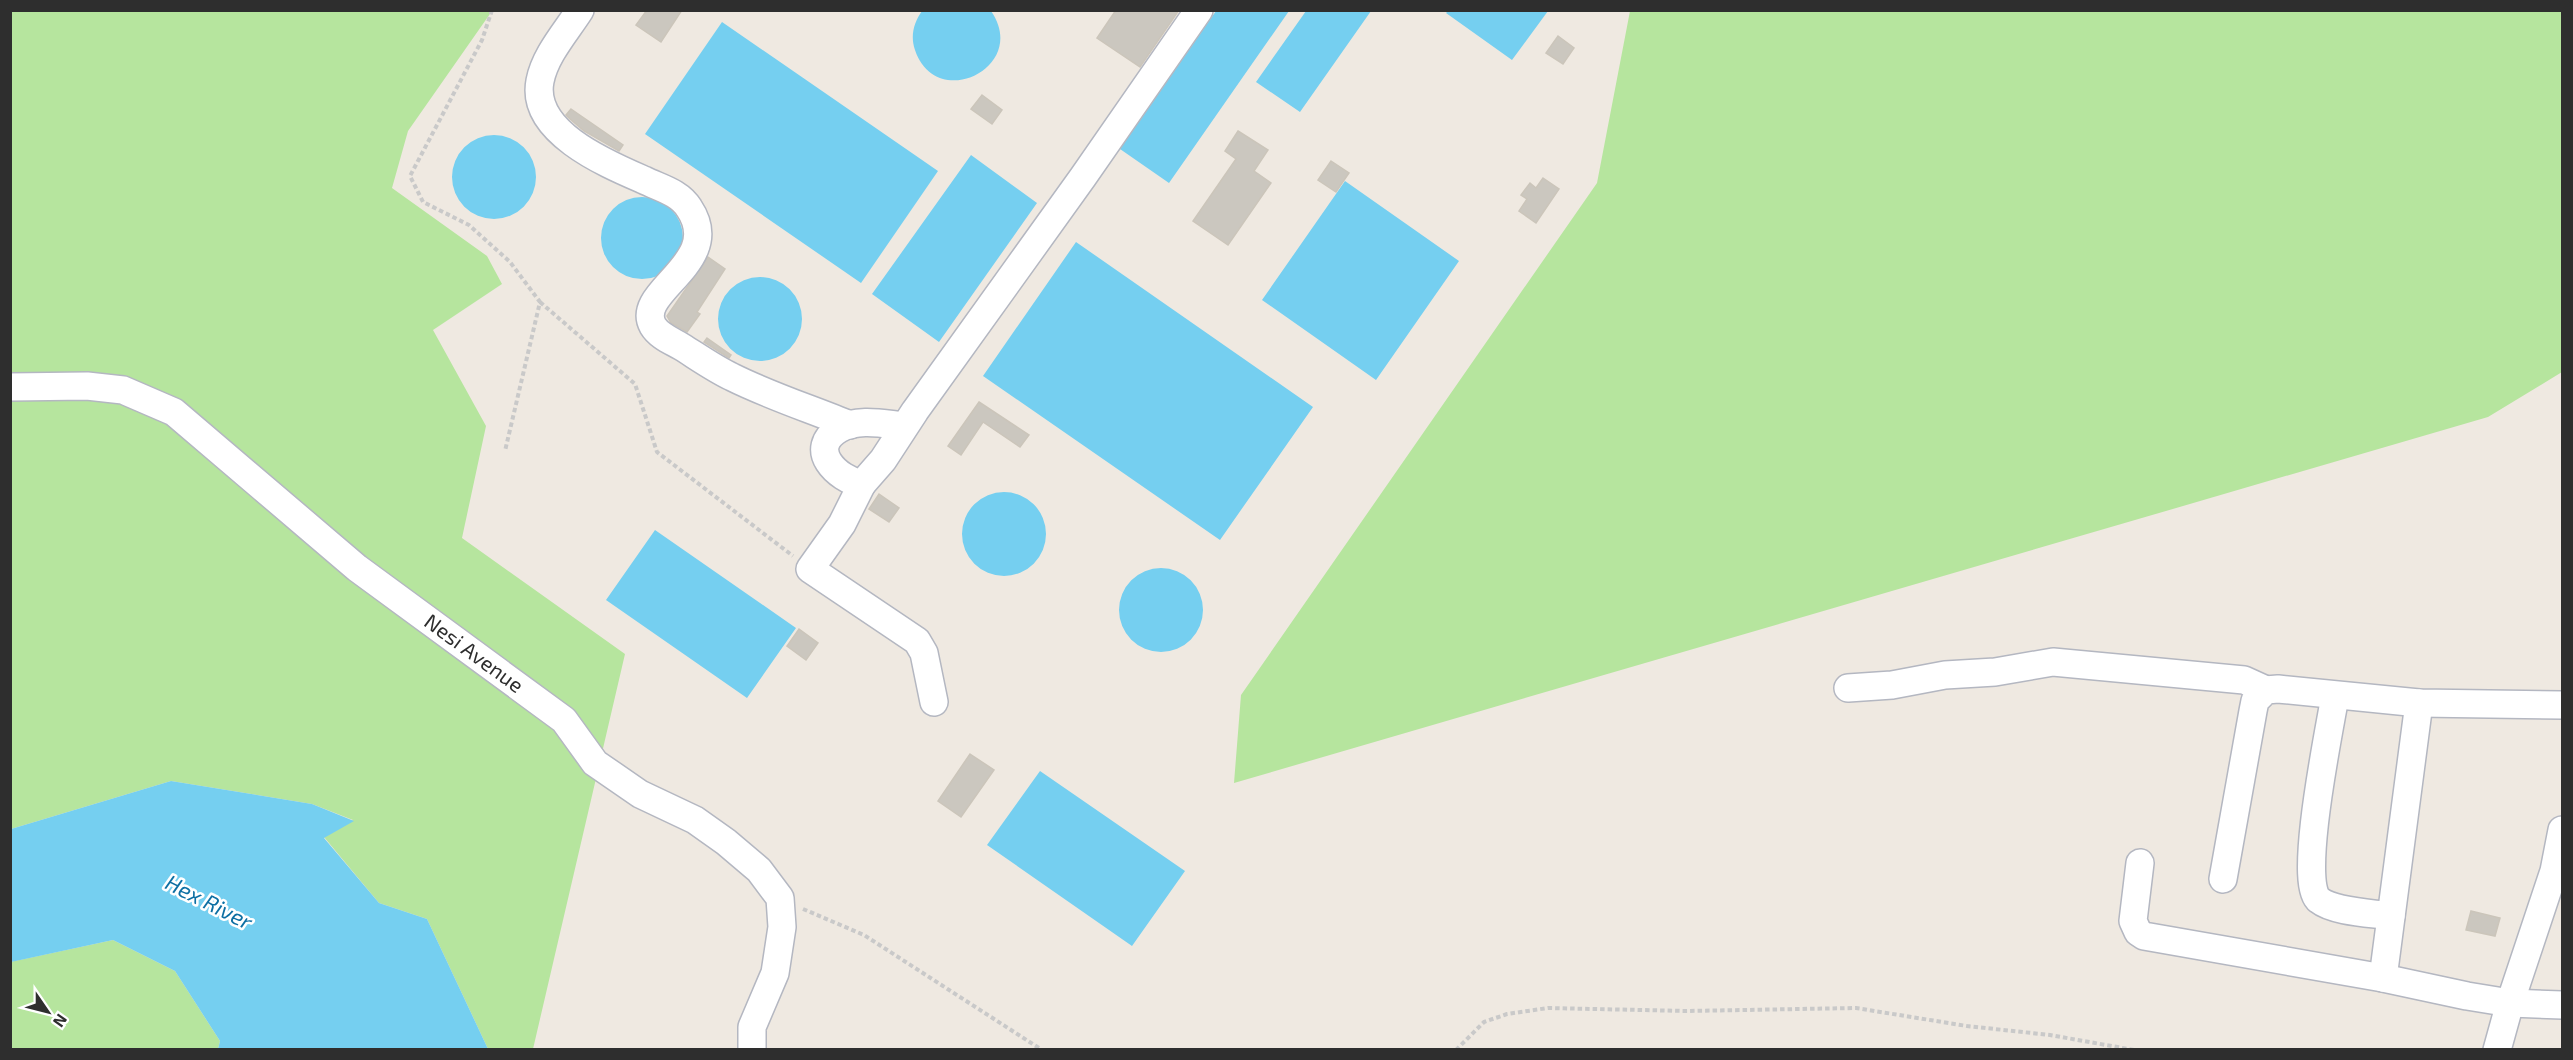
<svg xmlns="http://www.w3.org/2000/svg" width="2573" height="1060" viewBox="0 0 2573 1060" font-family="'Exo 2',sans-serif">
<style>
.green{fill:#b6e59e}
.water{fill:#75cff0}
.building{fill:#cbc7bf;stroke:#cbc5ba;stroke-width:1.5}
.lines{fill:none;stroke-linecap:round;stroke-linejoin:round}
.minor-casing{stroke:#b4b7c1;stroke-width:30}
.path{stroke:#c9c9c9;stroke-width:4;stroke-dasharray:4.5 3;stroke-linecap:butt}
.minor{stroke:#fff;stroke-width:27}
.labels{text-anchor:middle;stroke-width:5;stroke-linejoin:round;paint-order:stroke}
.street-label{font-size:21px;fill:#2e2e2e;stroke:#fff}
.water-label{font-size:22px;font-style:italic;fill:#0d6fa3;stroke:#fff}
</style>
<rect width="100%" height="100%" fill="#efe9e1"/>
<!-- green -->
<path class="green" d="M11,11h481l-84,120 -16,57 95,68 15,28 -69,46 53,96 -24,112 163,116 -92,395h-45l-61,-130 -48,-16 -55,-66 29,-17 -41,-16 -141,-23 -160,48z
M1630,11h932v361l-74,45 -1254,366 7,-88 356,-512z
M113,940l62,31 45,70 -2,8h-207l-1,-87z"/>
<!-- water -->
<path class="water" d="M922,11h69c39,56 -55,102 -76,39 -5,-14 -1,-28 7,-39z
M1216,11h73l-120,172 -49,-34z
M1306,11h65l-71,101 -44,-30z
M1448,11l100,-1v1l-36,49 -66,-47z
M722,22l216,149 -77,112 -216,-149z
M452 177a42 42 0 1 1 84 0a42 42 0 1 1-84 0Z
M971,155l66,48 -98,139 -67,-48z
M1345,181l114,80 -83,119 -114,-80z
M601 238a41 41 0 1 1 82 0a41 41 0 1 1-82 0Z
M1076,242l237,165 -93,133 -237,-164z
M718 319a42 42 0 1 1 84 0a42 42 0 1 1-84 0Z
M962 534a42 42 0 1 1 84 0a42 42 0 1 1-84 0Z
M655,530l141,98 -49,70 -141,-98z
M1119 610a42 42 0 1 1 84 0a42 42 0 1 1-84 0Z
M1040,771l145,100 -53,75 -145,-101z
M171,781l141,23 42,17 -30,17 55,65 48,16 61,130h-270l2,-8 -45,-70 -62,-31 -102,22v-133z"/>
<!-- building -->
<path class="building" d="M647,10h35l-21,32 -25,-17z
M1116,10h63l-39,57 -43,-29z
M1558,36l16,12 -11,16 -17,-11z
M982,95l20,15 -10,14 -21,-15z
M571,109l52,36 -4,6 -35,-20 -14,-12 -4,-4z
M1238,131l30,19 -14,21 17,12 -43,62 -35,-24 43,-62 -11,-8z
M1331,161l18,12 -13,19 -18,-12z
M1543,178l16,11 -23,34 -17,-12 8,-12 -6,-4 9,-12 6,5z
M708,257l17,12 -28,43 3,2 -13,18 -16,-9 -4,-7z
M707,338l24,17 -2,3 -25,-16z
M979,402l50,33 -9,12 -37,-25 -22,33 -13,-9z
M879,494l20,14 -10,14 -20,-13z
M799,629l19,14 -12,17 -19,-14z
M970,754l24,16 -33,47 -23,-16z
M2471,911l29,7 -5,18 -29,-6z"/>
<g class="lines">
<defs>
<g id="minor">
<path d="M580,10c-14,22 -35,45 -40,71 -10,51 67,83 104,99 16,8 35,12 45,28 37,55 -56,83 -36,118 6,10 19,15 29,21 16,10 33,22 50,30 38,19 79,32 118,48"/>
<path id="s1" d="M10,387l77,-1 36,4 51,22 183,156 207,152 31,43 45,31 55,26 31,22 33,28 21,28 2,29 -7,46 -23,54v23"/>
<path d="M905,426c-21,-2 -47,-8 -66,3 -33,20 -2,50 23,55l21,-24 32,-49 168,-234 116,-167"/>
<path d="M862,484l-20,40 -32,45 107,72 7,12 10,49"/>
<path d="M1848,688l44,-3 53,-10 50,-3 58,-10 191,18 22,10"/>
<path d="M2335,696c-5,31 -38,188 -16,204 15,12 53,13 72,16"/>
<path d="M2140,863l-7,58 5,11 6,4 239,42 84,18 43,7 52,2"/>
<path d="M2223,879l30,-168 2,-10 11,-11 12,-1 141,14 143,2"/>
<path d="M2383,978l36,-275"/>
<path d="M2497,1050l13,-47 44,-132 8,-41"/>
</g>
</defs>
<!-- minor casing -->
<use href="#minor" class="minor-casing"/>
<!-- path -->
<path class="path" d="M492,10l-10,30 -72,136 13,26 46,23 41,37 30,40 -35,149
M540,302l95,82 22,68 136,104
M803,909l61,26 178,115
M1456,1050l28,-28 23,-8 41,-6 139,3 169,-3 111,18 83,9 84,15"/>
<!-- minor -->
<use href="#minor" class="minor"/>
</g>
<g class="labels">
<!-- street labels -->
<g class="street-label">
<text dy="7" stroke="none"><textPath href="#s1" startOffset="554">Nesi Avenue</textPath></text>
</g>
<!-- water labels -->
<g class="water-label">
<text transform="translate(209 902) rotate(27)" y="8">Hex River</text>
</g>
</g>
<!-- border -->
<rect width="2573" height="1060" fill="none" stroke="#2e2e2e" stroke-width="24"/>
<!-- north arrow -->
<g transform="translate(48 1012) rotate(125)" stroke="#ffffff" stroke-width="4.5" paint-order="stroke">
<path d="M0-4.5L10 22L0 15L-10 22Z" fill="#2e2e2e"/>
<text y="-9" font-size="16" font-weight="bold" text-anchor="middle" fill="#2e2e2e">N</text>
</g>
</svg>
